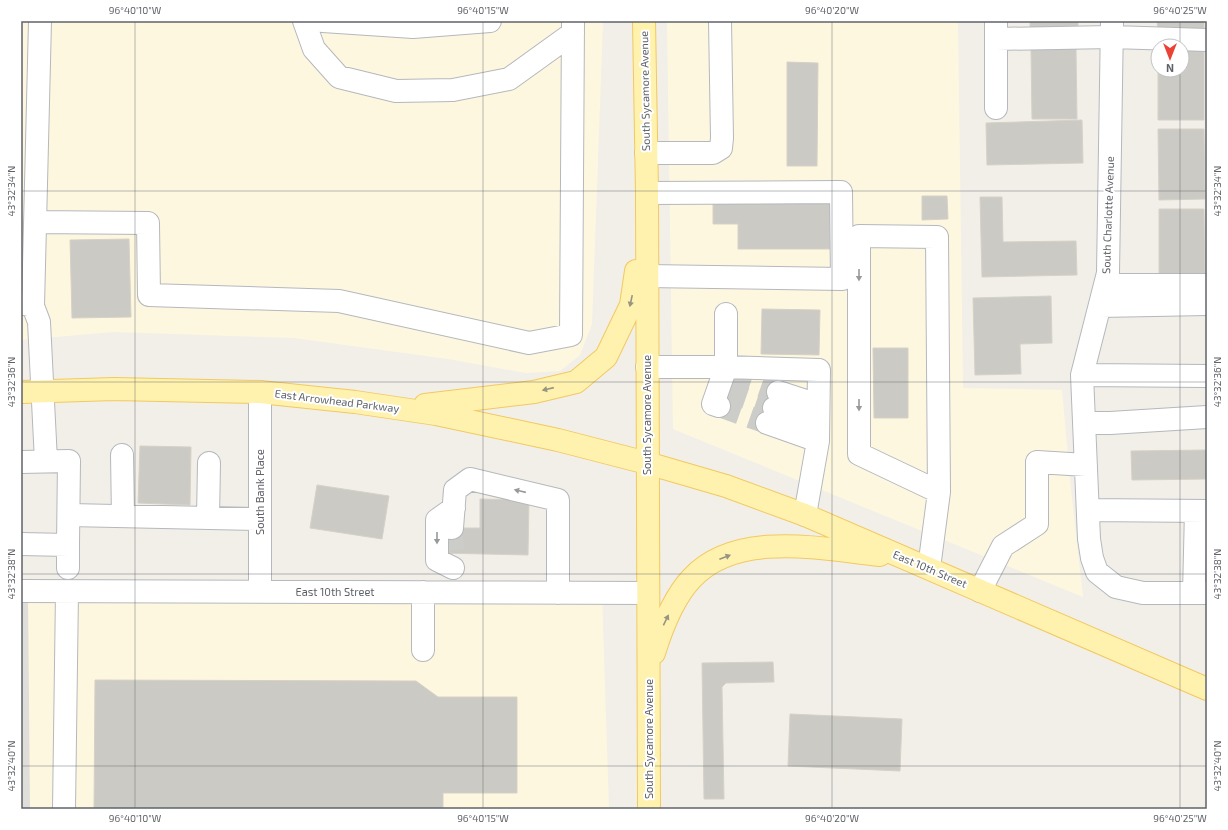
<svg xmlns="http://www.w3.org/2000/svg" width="1228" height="830" viewBox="0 0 1228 830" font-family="'Exo 2',sans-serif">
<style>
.commercial{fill:#fef7e0}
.industrial{fill:#e0deda}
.building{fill:#cccac5;stroke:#d6d1c6}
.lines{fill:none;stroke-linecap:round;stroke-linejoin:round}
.minor-tunnel{stroke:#ccccc8;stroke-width:22;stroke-dasharray:22 11;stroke-linecap:butt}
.minor-casing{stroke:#b5b8bc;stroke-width:24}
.major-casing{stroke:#f2c960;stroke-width:24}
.minor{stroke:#fff;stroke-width:22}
.major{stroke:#fff2af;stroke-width:22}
.oneway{fill:#979a9d}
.oneway2{fill:#979581}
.ticks{fill:none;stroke:#5f6368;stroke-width:1;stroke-opacity:0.45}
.labels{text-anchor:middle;stroke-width:4;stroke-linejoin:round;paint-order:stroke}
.street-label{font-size:11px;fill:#5f6368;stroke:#fff}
.neatline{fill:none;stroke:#5f6368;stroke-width:1.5}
.ticks-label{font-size:10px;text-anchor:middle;fill:#5f6368}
</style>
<rect width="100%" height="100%" fill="#f1efe8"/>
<!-- commercial -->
<path class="commercial" d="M21,21h582l-11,303 -12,31 -20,16 -34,2 -78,-14 -154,-21 -181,-6 -92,8z
M667,21h291l5,367 99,2 9,100 12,107 -410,-168z
M27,591l575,2 7,216h-580z"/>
<!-- industrial -->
<path class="industrial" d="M21,591h7l2,218h-9z"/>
<!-- building -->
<path class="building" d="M1030,21h48v8h-48z
M1157,21h47v8l-46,1z
M1076,48l1,71h-45l-1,-70z
M1158,49v21h24v-21h22v71h-46z
M787,62l31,1 -1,103h-30z
M1082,120l1,43 -96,2 -1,-42z
M1158,129h46l1,70 -46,1z
M922,196h25l1,23 -26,1z
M713,197h117v52h-92v-25h-25z
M980,197h22l1,45 73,-1 1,34 -95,2z
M1159,209h45l1,70 -46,1z
M129,239l2,78 -59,1 -2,-78z
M1051,296l1,47 -32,1 1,30 -46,1 -2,-77z
M762,309l58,1 -1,45 -58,-1z
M873,348h35v70h-34z
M140,446l51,1 -1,58 -52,-2z
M1207,450v29l-75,1 -1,-29z
M317,485l72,11 -7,43 -72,-11z
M480,499l49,1 -1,55 -89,-2 1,-25h40z
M773,662l1,20 -48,1 -4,4 2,112h-20l-2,-136z
M95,680l321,1 22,16h79v96h-74v16h-349z
M790,714l112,5 -2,52 -112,-5z"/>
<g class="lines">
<!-- minor-tunnel -->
<path class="minor-tunnel" d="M730,375l48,17
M725,391l49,17
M719,406l48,17
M452,528l1,25"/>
<defs>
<path id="minor" d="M304,21l10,28 25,28 57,14 57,-1 56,-11 64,-46
M323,21l90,6 77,-6
M996,21v87
M1112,21l-4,252 -26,102 7,164 3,19 5,14 19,15 27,6h64
M996,39l116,-2 95,3
M646,153h67l8,-5 1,-10 -2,-117
M647,193l194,-1 1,87 -195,-3
M35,222l113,1 1,72 190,6 190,42 42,-8 2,-314
M1105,285h102
M21,303l12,3 6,16 7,139
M33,306l7,-285
M1100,306l107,-2
M647,367h79l93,3 -1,71 -13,74
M1082,375l125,1
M778,392l40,13
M719,406l-6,-2 13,-37v-53
M774,408l44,15
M767,423l51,18
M1084,423h26l97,-6
M122,455l1,61
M21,462l48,-1 -1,84 -47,-1
M1088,510l119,1
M69,515l191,4
M208,518l1,-55
M452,528l3,-38 15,-11 88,21v93
M68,568v-23
M453,568l-16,-8v-40l17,-12
M929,568l10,-76 -2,-255 -78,-1v218l80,38
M21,591l627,2
M980,591l23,-45 34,-22v-62l49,3
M260,592v-200
M1194,593l2,-82
M423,650v-58
M64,809l3,-217"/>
<path id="major" d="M644,21l3,172 2,616
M21,392l93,-3 146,3 95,10 81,12 122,26 89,23 79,23 79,29 402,174
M425,405l109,-13 42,-10 30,-25 25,-52 5,-34
M654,653c8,-26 19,-55 38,-75 45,-48 130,-29 188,-23"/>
</defs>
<!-- minor casing -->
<use href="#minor" class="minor-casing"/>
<!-- major casing -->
<use href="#major" class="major-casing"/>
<!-- minor -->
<use href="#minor" class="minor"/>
<!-- major -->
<use href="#major" class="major"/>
</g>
<!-- one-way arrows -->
<defs><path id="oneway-solid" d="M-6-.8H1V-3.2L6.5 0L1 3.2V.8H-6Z"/></defs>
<g class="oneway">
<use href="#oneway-solid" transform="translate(859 275) rotate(90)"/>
<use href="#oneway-solid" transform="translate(859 405) rotate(90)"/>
<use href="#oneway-solid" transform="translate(520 491) rotate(-167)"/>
<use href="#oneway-solid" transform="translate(437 538) rotate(90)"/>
</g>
<g class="oneway2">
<use href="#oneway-solid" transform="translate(631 301) rotate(102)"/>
<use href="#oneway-solid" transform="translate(548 389) rotate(167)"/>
<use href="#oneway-solid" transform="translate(725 557) rotate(-21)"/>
<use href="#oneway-solid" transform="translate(666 620) rotate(-64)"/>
</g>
<!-- ticks -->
<path class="ticks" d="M135,21v788M483,21v788M832,21v788M1180,21v25M1180,70v739M21,191h1186M21,382h1186M21,574h1186M21,766h1186"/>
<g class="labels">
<!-- street labels -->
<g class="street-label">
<text transform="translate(645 91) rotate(-91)" y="4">South Sycamore Avenue</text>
<text transform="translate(1108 215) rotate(-88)" y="4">South Charlotte Avenue</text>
<text transform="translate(337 401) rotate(7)" y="4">East Arrowhead Parkway</text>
<text transform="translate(647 415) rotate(-90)" y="4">South Sycamore Avenue</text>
<text transform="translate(260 492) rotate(-90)" y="4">South Bank Place</text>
<text transform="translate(930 569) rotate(23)" y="4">East 10th Street</text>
<text x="335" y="596">East 10th Street</text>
<text transform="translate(649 739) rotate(-90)" y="4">South Sycamore Avenue</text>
</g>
</g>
<!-- border -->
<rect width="1228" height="830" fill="none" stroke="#ffffff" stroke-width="44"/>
<!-- north arrow -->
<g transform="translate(1170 58) rotate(180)"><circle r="19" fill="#ffffff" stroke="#bfc1c3"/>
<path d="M0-3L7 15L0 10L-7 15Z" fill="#ea4335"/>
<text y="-6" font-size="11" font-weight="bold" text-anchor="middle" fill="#5f6368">N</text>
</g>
<rect x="22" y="22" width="1184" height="786" class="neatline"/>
<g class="ticks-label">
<text x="135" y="14">96°40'10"W</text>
<text x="483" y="14">96°40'15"W</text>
<text x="832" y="14">96°40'20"W</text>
<text x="1180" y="14">96°40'25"W</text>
<text transform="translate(1217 191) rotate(-90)" y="4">43°32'34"N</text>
<text transform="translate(11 191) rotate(-90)" y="4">43°32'34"N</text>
<text transform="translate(1217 382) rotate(-90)" y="4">43°32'36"N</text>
<text transform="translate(11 382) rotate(-90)" y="4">43°32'36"N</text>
<text transform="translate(1217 574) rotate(-90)" y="4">43°32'38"N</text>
<text transform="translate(11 574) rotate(-90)" y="4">43°32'38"N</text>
<text transform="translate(1217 766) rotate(-90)" y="4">43°32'40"N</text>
<text transform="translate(11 766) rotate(-90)" y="4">43°32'40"N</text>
<text x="135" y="822">96°40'10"W</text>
<text x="483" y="822">96°40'15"W</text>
<text x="832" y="822">96°40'20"W</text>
<text x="1180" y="822">96°40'25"W</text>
</g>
</svg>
